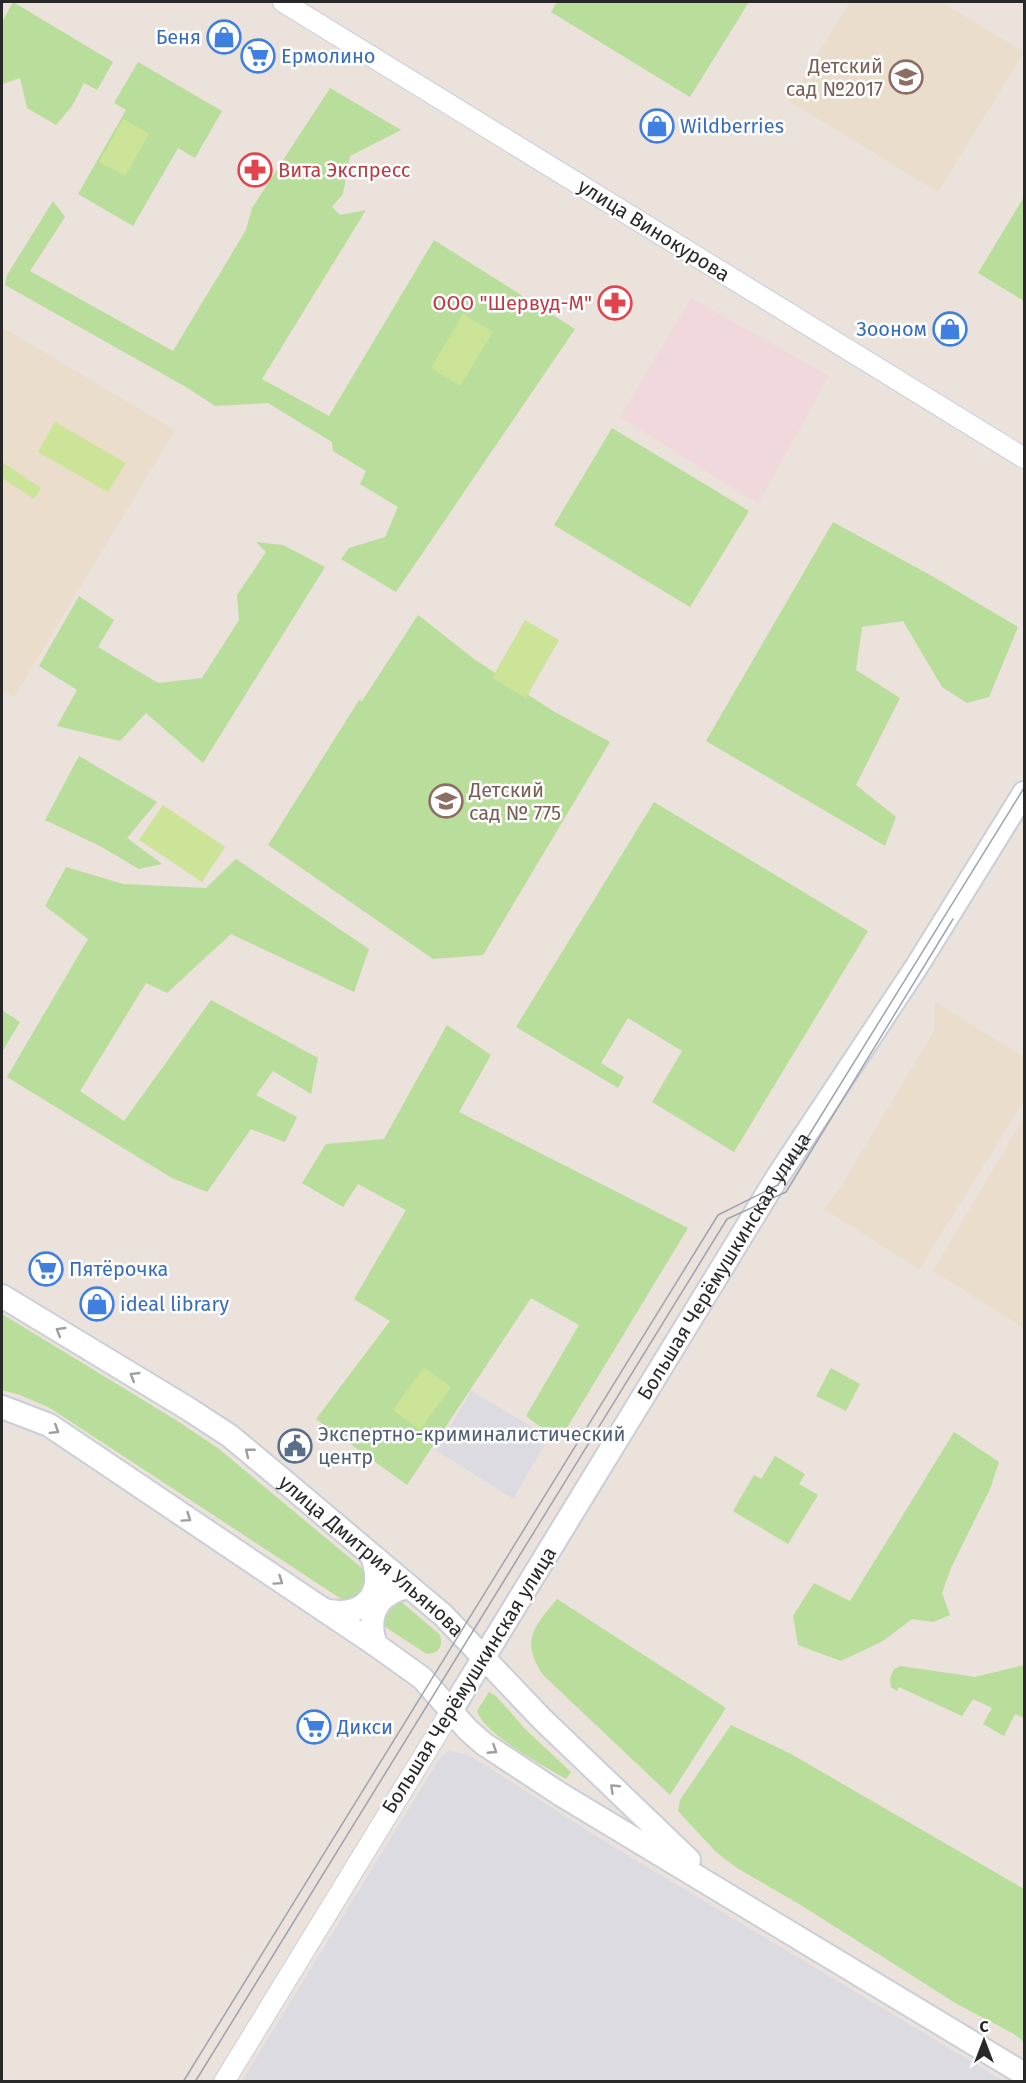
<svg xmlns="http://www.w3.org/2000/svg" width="1026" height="2083" viewBox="0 0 1026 2083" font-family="'Fira Sans',sans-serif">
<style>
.industrial{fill:#dcdbe2}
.education{fill:#ebddcb}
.medical{fill:#f0d8dc}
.green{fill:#b9dd9a}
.pitch{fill:#cce497}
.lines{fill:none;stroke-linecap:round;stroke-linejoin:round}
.tertiary-casing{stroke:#c9ced9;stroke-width:22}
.secondary-casing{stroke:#c9ced9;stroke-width:26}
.tertiary{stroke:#fff;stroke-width:20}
.secondary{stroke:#fff;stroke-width:22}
.tram{stroke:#9ea3b1;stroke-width:1.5}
.oneway{stroke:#9e9e9e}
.labels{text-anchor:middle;stroke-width:5;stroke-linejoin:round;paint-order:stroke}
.shop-label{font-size:20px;fill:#366cbe;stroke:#fff;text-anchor:start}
.education-label{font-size:20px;fill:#785e54;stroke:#fff;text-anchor:end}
.health-label{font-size:20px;fill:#be3a42;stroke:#fff;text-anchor:start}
.street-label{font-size:20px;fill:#282828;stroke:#fff}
.service-label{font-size:20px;fill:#4e5e75;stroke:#fff;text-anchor:start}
</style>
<rect width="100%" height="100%" fill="#eae2db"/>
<!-- industrial -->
<path class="industrial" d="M471,1391l78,46 -36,62 -77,-49z
M448,1751l21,4 130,83 405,243h-762l198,-323z"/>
<!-- education -->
<path class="education" d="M850,2h91l83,50 -86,140 -149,-91z
M2,327l173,103 -161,267 -12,-7z
M935,1002l89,55v44l-105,168 -95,-60 16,-21 94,-157z
M1024,1117v211l-91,-57z"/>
<!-- medical -->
<path class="medical" d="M691,298l138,78 -71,128 -138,-87z"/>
<!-- green -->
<path class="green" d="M13,2l100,60 -16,28 -13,-7 -12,23 -16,19 -29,-17 -7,-30 -18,6v-62z
M557,2h192l-59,95 -139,-85z
M138,62l84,49 -27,47 -17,-10 -45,78 -55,-32 48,-84 -12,-7z
M330,88l71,42 -51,26 -7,38 -11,13 8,8 26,-5 -104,169 67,37 105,-176 141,89 -179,263 -55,-33 8,-11 36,-11 13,-30 -38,-23 6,-13 -33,-20 -1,-9 -64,-39 -53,3 -29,-19 -181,-102 2,-10 46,-74 12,16 -35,54 143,80 73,-121 6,-22z
M1024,197v104l-46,-28z
M612,428l137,83 -59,96 -136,-82z
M833,522l99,54 86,51 -29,70 -22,6 -25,-16 -39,-66 -41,6 -6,43 44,28 -44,87 40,32 -11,29 -179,-105z
M256,542l27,3 42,22 -122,196 -57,-50 -26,28 -63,-15 20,-36 -38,-24 40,-70 35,24 -16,27 60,36 44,-5 37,-58 -2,-25 29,-43z
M418,615l56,44 79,52 57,31 -127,213 -50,4 -165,-114 91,-145 3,1z
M79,756l78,46 -30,36 35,26 -23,5 -39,-23 -55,-26z
M654,802l214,129 -134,221 -82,-50 30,-51 -54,-33 -27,45 23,14 -6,11 -102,-61z
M236,859l133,90 -15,43 -123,-58 -64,59 -21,-10 -66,108 44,30 87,-121 107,58 -7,36 -38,-23 -17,24 41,22 -12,25 -34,-13 -44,63 -35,-14 -165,-101 81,-138 -43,-33 21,-39 57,17 83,4z
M2,1010l18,12 -18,30z
M447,1025l44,30 -32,57 229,116 -129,213 -33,-25 53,-91 -48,-27 -124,187 -91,-66 74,-98 -36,-22 52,-89 -48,-26 -15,23 -41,-24 24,-39 58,-5z
M2,1314l177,108 40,27 150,125 3,8 -23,22 -299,-196 -30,-13 -18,-5z
M831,1368l29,16 -14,27 -30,-15z
M954,1432l45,30 -9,27 -39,79 -9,25 8,22 -17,7 -21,-3 -29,22 -42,20 -43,-16 -5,-29 21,-33 36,18z
M775,1456l30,18 -6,10 19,11 -30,49 -55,-33 21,-36 7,4z
M557,1599l169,109 -56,87 -127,-120c-23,-35 -9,-48 14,-76z
M399,1600l40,34c6,11 -1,22 -14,19l-41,-27 -4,-8 1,-8z
M1024,1665v53l-9,-4 -11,22 -21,-12 9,-16 -19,-9 -11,17 -63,-29 -2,4 -6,-4 -1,-9 4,-9 7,-3 74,11z
M489,1692l7,4 30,34 45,42 -5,7c-23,-14 -80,-43 -89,-68z
M731,1725l60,29 233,135v153l-10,-8 -57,-30 -153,-97 -67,-39 -21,-16 -38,-41 2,-11z"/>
<!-- pitch -->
<path class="pitch" d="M123,119l26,15 -24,42 -26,-14z
M463,314l30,18 -33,54 -29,-18z
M55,422l71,41 -18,29 -70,-40z
M2,462l39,26 -7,11 -32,-21z
M525,620l34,20 -33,58 -34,-20z
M163,805l62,42 -23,35 -63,-42z
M424,1367l27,20 -31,43 -27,-20z"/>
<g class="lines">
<defs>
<path id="tertiary" d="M283,2l741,456
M224,2082l227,-371"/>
<g id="secondary">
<path id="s1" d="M2,1296l185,112 43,28 48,40 165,139 99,104 147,141"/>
<path d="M2,1407l47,18 327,220 46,33 46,52 16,14 76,50 464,280"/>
<path d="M324,1610c39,9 62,-15 48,-54"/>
<path d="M376,1645c-11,-31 3,-53 34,-58"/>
<path id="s2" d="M451,1711l327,-535 139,-210 107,-173"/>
</g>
</defs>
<!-- tertiary casing -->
<use href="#tertiary" class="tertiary-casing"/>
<!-- secondary casing -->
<use href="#secondary" class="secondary-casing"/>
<!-- tertiary -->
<use href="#tertiary" class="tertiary"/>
<!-- secondary -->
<use href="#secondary" class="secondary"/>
<!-- tram -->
<path class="tram" d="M183,2082l535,-867 60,-30 246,-397
M195,2082l532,-863 59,-27 167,-273"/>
</g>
<!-- one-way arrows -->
<defs><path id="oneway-chevron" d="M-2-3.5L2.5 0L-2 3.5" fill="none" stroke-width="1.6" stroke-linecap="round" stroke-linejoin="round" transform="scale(1.5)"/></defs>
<g class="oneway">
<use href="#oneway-chevron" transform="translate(60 1331) rotate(-149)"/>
<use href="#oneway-chevron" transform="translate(134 1376) rotate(-149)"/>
<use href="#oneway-chevron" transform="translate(55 1430) rotate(32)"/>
<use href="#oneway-chevron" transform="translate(249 1452) rotate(-141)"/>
<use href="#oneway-chevron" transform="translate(187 1518) rotate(34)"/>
<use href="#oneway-chevron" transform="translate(279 1581) rotate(34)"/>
<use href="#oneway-chevron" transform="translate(493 1750) rotate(33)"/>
<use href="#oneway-chevron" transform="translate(614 1788) rotate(-136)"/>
</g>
<!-- icons -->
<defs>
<symbol id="shop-ring" viewBox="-11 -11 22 22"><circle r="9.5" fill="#fff" stroke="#3f7fe0" stroke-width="1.5"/><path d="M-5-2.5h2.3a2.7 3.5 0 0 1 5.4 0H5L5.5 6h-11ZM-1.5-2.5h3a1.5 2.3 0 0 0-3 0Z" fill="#3f7fe0"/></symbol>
<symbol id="supermarket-ring" viewBox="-11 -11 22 22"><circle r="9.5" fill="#fff" stroke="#3f7fe0" stroke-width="1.5"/><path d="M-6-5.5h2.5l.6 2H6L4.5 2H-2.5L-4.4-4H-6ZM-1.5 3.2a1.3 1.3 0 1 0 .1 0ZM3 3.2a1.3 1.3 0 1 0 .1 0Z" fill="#3f7fe0"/></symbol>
<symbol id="school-ring" viewBox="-11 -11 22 22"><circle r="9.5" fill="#fff" stroke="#8d6e63" stroke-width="1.5"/><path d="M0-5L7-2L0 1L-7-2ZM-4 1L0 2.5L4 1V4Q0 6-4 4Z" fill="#8d6e63"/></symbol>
<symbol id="pharmacy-ring" viewBox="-11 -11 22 22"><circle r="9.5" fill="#fff" stroke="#e0444e" stroke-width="1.5"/><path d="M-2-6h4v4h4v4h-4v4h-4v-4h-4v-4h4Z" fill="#e0444e"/></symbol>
<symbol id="civic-ring" viewBox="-11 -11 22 22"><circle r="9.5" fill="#fff" stroke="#5c6f8a" stroke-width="1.5"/><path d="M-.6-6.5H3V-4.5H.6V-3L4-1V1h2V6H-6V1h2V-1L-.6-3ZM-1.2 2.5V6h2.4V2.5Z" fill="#5c6f8a"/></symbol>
</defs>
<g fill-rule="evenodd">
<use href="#shop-ring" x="205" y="18" width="38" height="38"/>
<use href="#supermarket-ring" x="239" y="37" width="38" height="38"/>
<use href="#school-ring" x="887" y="58" width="38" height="38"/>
<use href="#shop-ring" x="638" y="107" width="38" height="38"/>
<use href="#pharmacy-ring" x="236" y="151" width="38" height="38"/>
<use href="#pharmacy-ring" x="596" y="284" width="38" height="38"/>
<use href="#shop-ring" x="931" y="310" width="38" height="38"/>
<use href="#school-ring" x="427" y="782" width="38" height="38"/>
<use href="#supermarket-ring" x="27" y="1250" width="38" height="38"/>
<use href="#shop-ring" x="78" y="1285" width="38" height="38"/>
<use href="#civic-ring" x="276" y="1427" width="38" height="38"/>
<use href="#supermarket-ring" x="295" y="1708" width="38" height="38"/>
</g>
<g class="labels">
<!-- shop labels -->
<g class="shop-label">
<text x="201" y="44" text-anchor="end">Беня</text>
<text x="281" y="63">Ермолино</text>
<text x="680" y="133">Wildberries</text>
<text x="927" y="336" text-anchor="end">Зооном</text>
<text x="69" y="1276">Пятёрочка</text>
<text x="120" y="1311">ideal library</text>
<text x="337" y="1734">Дикси</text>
</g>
<!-- education labels -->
<g class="education-label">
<text x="883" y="73">Детский<tspan x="883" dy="23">сад №2017</tspan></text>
<text x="469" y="797" text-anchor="start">Детский<tspan x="469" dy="23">сад № 775</tspan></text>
</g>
<!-- health labels -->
<g class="health-label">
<text x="278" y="177">Вита Экспресс</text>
<text x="592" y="310" text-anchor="end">ООО "Шервуд-М"</text>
</g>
<!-- street labels -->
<g class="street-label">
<text transform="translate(654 230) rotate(32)" y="7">улица Винокурова</text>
<text dy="7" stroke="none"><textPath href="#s2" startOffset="522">Большая Черёмушкинская улица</textPath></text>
<text dy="7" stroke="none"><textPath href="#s1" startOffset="453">улица Дмитрия Ульянова</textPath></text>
<text transform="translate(469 1680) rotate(-58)" y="7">Большая Черёмушкинская улица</text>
</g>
<!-- service labels -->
<g class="service-label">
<text x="318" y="1441">Экспертно-криминалистический<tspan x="318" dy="23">центр</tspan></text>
</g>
</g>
<!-- border -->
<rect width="1026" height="2083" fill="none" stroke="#282828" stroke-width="6"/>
<!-- north arrow -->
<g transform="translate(984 2041)" stroke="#ffffff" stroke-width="4.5" paint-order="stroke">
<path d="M0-4.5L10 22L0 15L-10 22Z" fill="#282828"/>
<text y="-9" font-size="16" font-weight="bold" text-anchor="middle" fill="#282828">С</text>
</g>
</svg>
